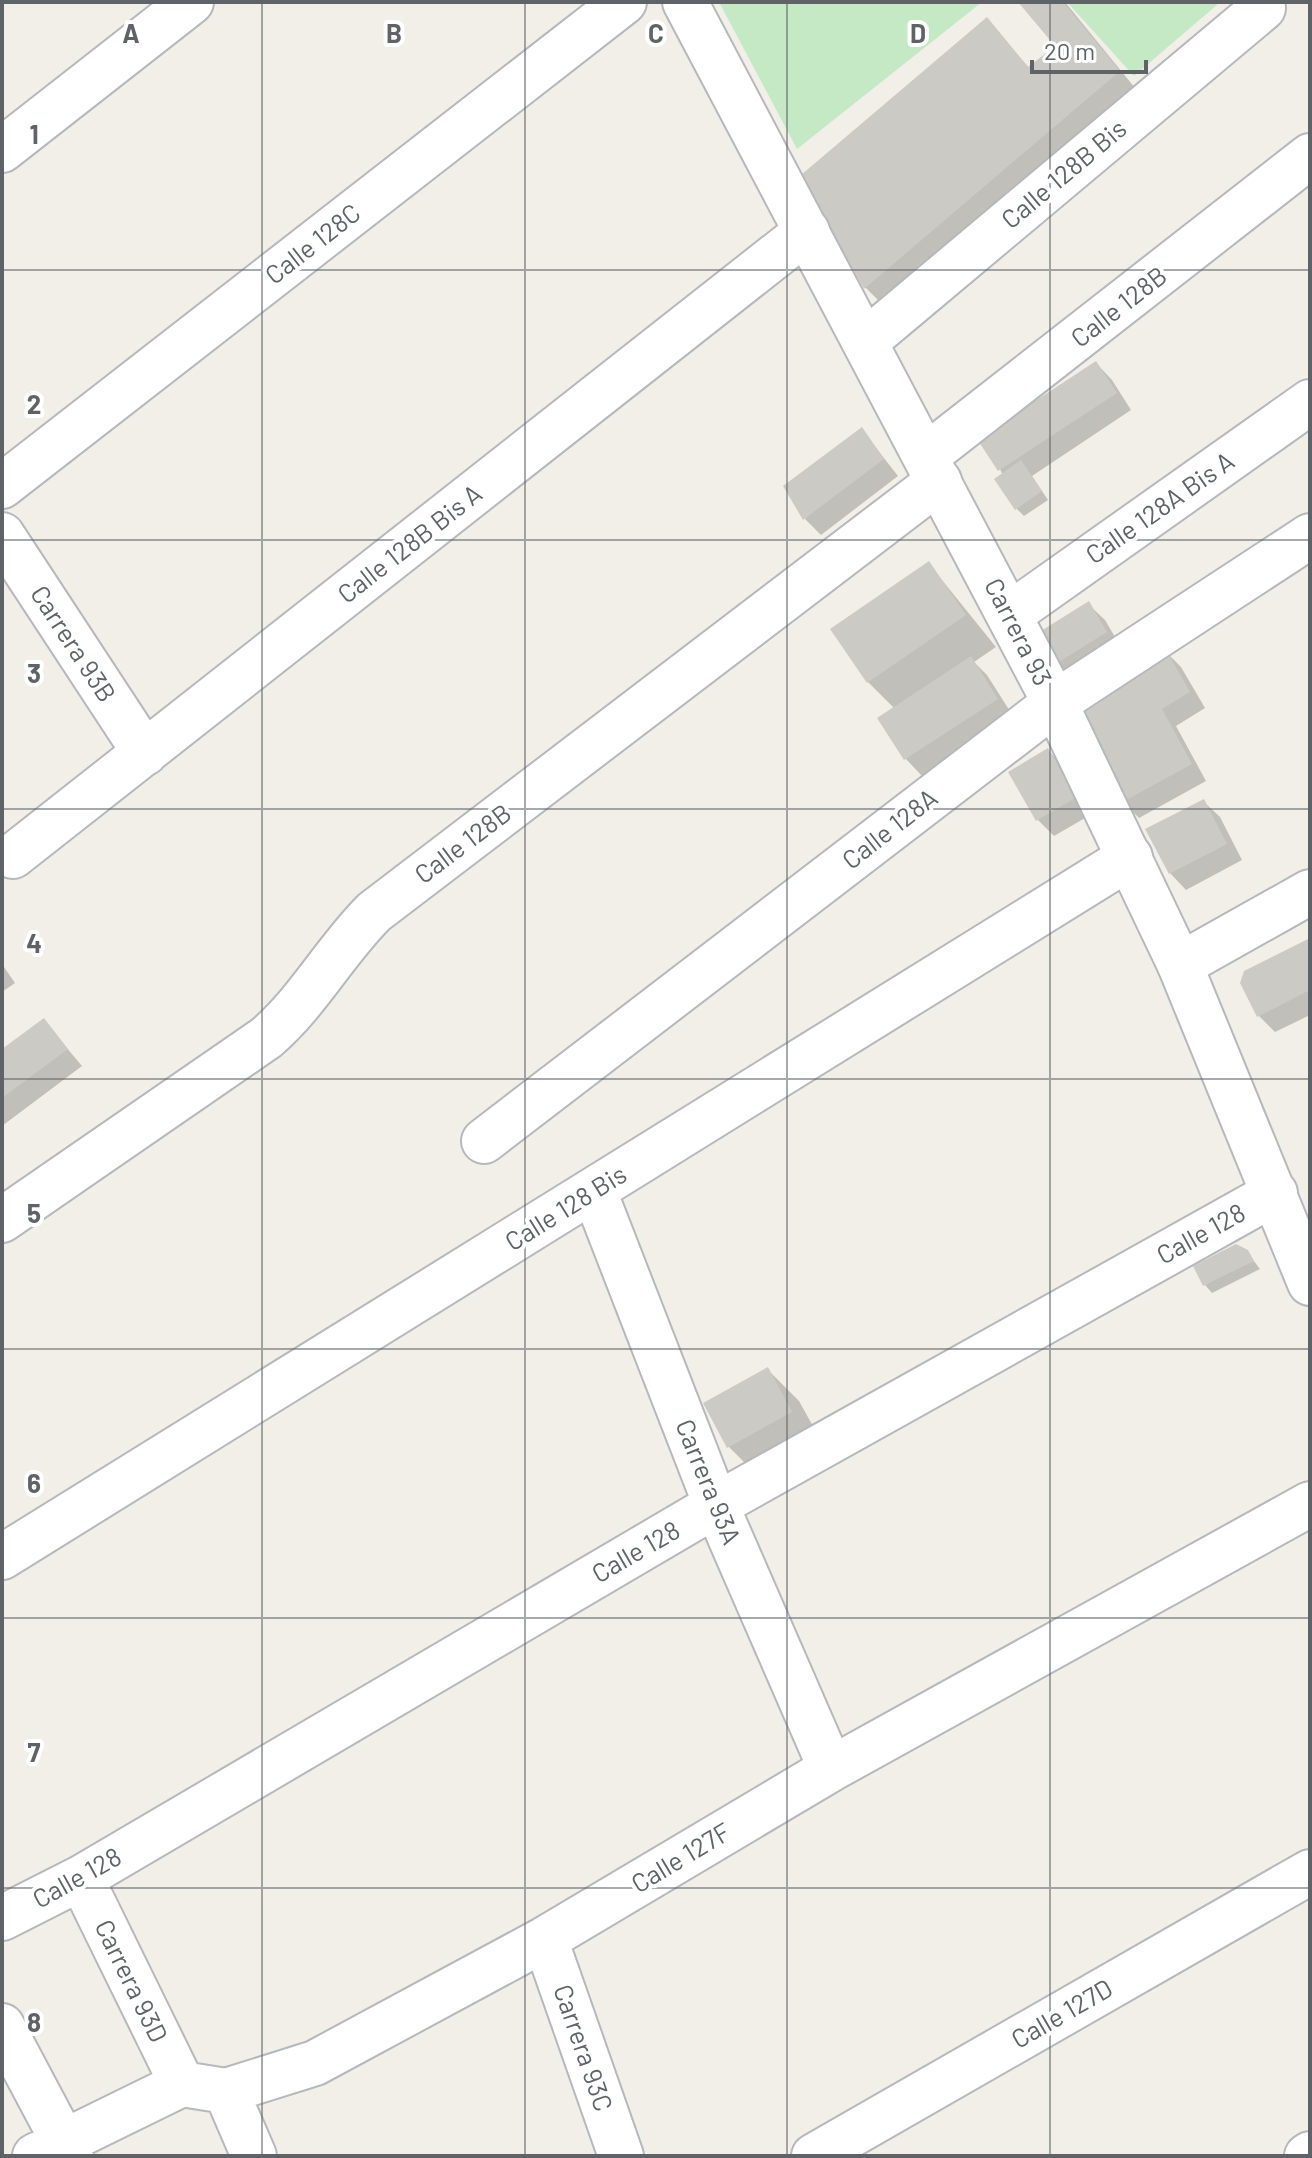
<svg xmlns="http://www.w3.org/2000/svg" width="1312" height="2158" viewBox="0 0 1312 2158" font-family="Barlow,sans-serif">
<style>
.green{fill:#c5e8c5}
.shadow{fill:#0003}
.building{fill:#cccac5}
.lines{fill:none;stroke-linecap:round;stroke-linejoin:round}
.minor-casing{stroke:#b5b8bc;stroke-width:48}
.tertiary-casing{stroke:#b5b8bc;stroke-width:48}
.minor{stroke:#fff;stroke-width:44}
.tertiary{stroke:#fff;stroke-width:44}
.grid{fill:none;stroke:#5f6368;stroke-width:2;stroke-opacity:0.55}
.labels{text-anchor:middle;stroke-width:8;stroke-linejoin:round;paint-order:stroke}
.street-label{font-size:26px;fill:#5f6368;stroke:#fff}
.grid-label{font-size:26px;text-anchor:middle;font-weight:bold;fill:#5f6368;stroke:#fff;stroke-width:8;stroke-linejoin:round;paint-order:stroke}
</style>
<rect width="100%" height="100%" fill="#f1efe8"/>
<!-- green -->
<path class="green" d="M719,2h263l-185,147z
M1067,2h150l1,2 -84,72z"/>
<!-- shadow -->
<path class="shadow" d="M1021,2h44l70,86 -254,215 -16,-16 122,-267 43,49 28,-23z
M1096,363l16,17 19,30 -99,66 16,24 -24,16 -7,-7 -17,-40z
M862,430l36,46 -77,59 -16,-16z
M929,564l67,83 -22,15 13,13 26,41 -91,60 -16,-17 -26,-40 15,-10 -27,-27z
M1088,604l17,16 17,29 -53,33 -16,-16z
M1165,651l16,16 24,41 -29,18 30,55 -67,37 -17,-17z
M1048,750l16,17 28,47 -38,22 -16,-16 -28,-47z
M1203,801l17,16 22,43 -56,30 -16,-17z
M1310,940v75l-35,17 -16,-16z
M2,964l13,19 -13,9z
M44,1021l38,45 -80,60v-74z
M1247,1252l13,17 -48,24 -7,-8z
M768,1370l31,31 24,43 -62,35 -32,-32 -23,-43z"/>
<!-- building -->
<path class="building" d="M1018,2h45l57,69 -256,218 -63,-114 186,-158 41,50 27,-21z
M1096,361l21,32 -119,78 -21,-32z
M862,427l22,32 -81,61 -20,-34z
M1021,460l21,31 -27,19 -21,-31z
M929,561l37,54 -99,68 -37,-54z
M1089,601l18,31 -56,35 -18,-31z
M1165,648l25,44 -28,17 30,55 -71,39 -53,-99z
M971,656l27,43 -94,61 -27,-42z
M1048,748l29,49 -41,24 -28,-49z
M1204,799l23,45 -58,30 -24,-45z
M1310,938v52l-53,27 -17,-34 4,-12z
M44,1018l24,31 -66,49v-49z
M1236,1244l12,6 6,11 -51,25 -10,-20z
M768,1367l24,45 -65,36 -24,-45z"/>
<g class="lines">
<defs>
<path id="minor" d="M2,150l189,-148
M866,341l397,-333
M926,456l384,-300
M2,486l622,-484
M2,535l143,218
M1009,615l301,-213
M13,856l794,-625
M1180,965l130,-73
M484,1141l571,-438 255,-167
M594,1191l122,314 115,264
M2,1220l264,-182c43,-37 68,-86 108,-126l565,-431
M2,1557l1128,-700
M81,1878l101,206
M2,1918l79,-40 635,-373 559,-312
M545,1939l76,217
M2,2026l69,130
M226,2091l28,65
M35,2156l147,-72 44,7 89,-28 230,-124 286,-170 479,-265
M814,2156l496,-284
M1307,2156l3,-2"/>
<path id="tertiary" d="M685,2l370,701 125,262 130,318"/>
</defs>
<!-- minor casing -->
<use href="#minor" class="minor-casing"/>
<!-- tertiary casing -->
<use href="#tertiary" class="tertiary-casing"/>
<!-- minor -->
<use href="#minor" class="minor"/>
<!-- tertiary -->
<use href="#tertiary" class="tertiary"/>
</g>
<!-- grid -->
<path class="grid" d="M262,2v2154M525,2v2154M787,2v2154M1050,2v2154M2,270h1308M2,540h1308M2,809h1308M2,1079h1308M2,1349h1308M2,1618h1308M2,1888h1308"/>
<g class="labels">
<!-- street labels -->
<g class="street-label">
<text transform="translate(1064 174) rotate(-40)" y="9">Calle 128B Bis</text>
<text transform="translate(313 244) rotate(-38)" y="9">Calle 128C</text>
<text transform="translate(1119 307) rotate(-38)" y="9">Calle 128B</text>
<text transform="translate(1160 508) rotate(-35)" y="9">Calle 128A Bis A</text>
<text transform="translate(410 544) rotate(-38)" y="9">Calle 128B Bis A</text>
<text transform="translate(1018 632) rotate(63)" y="9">Carrera 93</text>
<text transform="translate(73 644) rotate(57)" y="9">Carrera 93B</text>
<text transform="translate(890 829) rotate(-38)" y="9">Calle 128A</text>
<text transform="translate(463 844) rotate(-37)" y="9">Calle 128B</text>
<text transform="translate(566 1208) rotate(-32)" y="9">Calle 128 Bis</text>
<text transform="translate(1201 1234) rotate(-29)" y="9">Calle 128</text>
<text transform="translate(708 1482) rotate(68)" y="9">Carrera 93A</text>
<text transform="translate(636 1552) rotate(-30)" y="9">Calle 128</text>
<text transform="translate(681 1858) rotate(-31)" y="9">Calle 127F</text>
<text transform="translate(77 1878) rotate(-29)" y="9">Calle 128</text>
<text transform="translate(131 1981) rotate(64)" y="9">Carrera 93D</text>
<text transform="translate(1062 2014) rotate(-30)" y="9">Calle 127D</text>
<text transform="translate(583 2048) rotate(71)" y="9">Carrera 93C</text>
</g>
</g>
<g class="grid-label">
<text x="131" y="43">A</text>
<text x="394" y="43">B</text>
<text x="656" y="43">C</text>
<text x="918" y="43">D</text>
<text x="34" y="144">1</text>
<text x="34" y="414">2</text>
<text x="34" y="683">3</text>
<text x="34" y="953">4</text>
<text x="34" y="1223">5</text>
<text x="34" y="1493">6</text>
<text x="34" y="1762">7</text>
<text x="34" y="2032">8</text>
</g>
<!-- border -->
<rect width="1312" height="2158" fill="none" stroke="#5f6368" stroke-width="8"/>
<!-- scale -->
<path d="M1032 60v12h114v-12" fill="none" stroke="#5f6368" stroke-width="4"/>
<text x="1044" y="60" font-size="24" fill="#5f6368" stroke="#ffffff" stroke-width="6" paint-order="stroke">20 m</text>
</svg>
